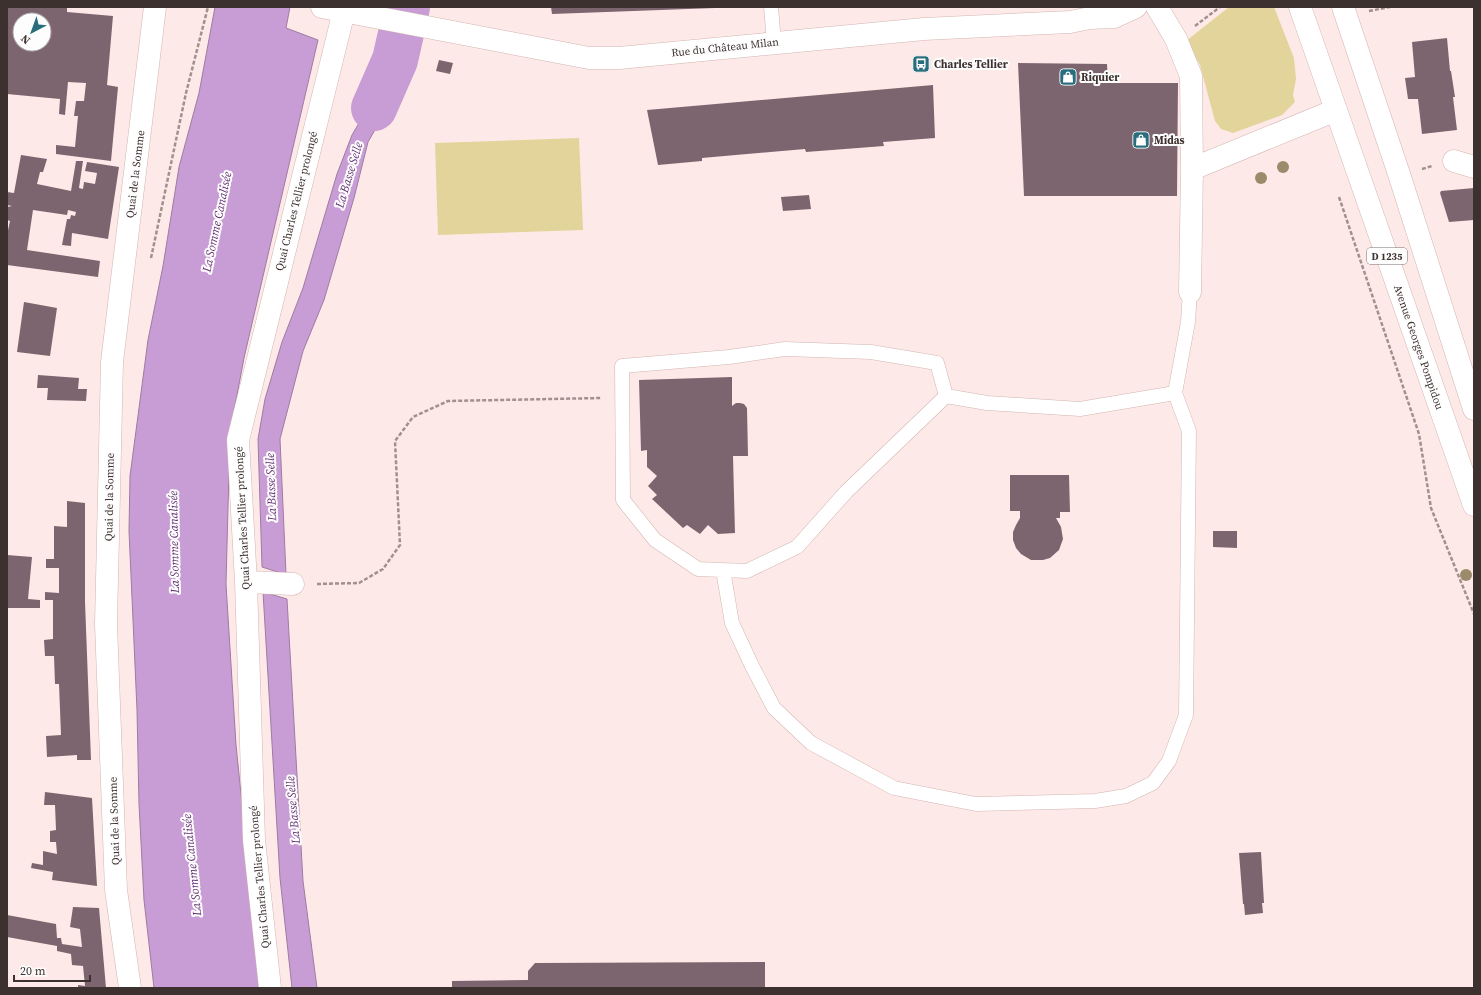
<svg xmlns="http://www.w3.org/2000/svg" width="1481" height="995" viewBox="0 0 1481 995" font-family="'Source Serif 4',serif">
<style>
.green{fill:#e3d49b}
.water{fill:#c89cd4;stroke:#9e7ca2}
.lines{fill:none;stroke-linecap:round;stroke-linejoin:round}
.river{stroke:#c89cd4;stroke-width:46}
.building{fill:#7d656f;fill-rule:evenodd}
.lane-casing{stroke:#d2b5b1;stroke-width:15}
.street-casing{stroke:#d2b5b1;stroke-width:23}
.secondary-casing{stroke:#d2b5b1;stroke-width:23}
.primary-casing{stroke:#d2b5b1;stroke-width:23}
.path{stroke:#a0908e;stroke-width:2.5;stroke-dasharray:4 2;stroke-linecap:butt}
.lane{stroke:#fff;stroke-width:14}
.street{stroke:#fff;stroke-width:22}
.secondary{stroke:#fff;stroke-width:22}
.primary{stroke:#fff;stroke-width:22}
.tree{fill:#9c8b6b}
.labels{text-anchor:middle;stroke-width:4;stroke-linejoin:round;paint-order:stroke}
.shield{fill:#fdfdfd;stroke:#776e6d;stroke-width:1}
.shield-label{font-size:10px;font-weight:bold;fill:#3d312f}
.street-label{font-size:11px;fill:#3d312f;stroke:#fdfdfd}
.poi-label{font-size:11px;font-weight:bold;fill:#3d312f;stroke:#fdfdfd;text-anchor:start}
.water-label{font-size:12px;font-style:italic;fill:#653174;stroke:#fdfdfd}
</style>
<rect width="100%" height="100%" fill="#fdeae8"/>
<!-- green -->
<path class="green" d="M1229,7h45l20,51 2,21 -3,16 2,7 -13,13 -49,18 -12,-4 -6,-8 -15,-56 -14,-24z
M579,138l4,92 -145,5 -3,-92z"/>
<!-- water -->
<path class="water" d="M215,7h75l-4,21 32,12 -74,318 -14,74 -4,152 10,161 25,243h-107l-10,-88 -5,-96 -2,-94 -8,-179 1,-55 18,-136 15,-74 16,-99 20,-74z
M386,46l23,5 -33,77 -8,14 -14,56 -30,102 -21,51 -23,88 6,135h-2l-22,-7 -4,-128 7,-40 17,-57 21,-54 34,-114 15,-39 7,-12z
M263,592l24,7 16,282 14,107h-25l-12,-110z"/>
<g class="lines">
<!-- river -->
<path class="river" d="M374,108l21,-48 12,-53"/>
</g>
<!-- building -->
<path class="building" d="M7,7h60v5l46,4 -6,69 11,2 -7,74 -55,-7v-9l19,2 3,-31h-4l2,-15h8l2,-18 -18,-1 -3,33 -6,-1 1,-15 -53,-5zM20,20h24v24h-24z
M551,7h164v1l-163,6z
M1447,38l3,33h1l4,26h-2l4,33 -35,4 -4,-35h-10l-3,-21 10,-1 -3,-35z
M439,60l14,3 -3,11 -14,-3z
M1018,63l89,1 1,19h70l-1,113h-153z
M933,85l2,53 -52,4 1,4 -78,6 -1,-3 -103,9v3l-44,4 -11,-55z
M21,155l26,4 -4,13h-3l-3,12 34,7 5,-30h7l-4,27 4,1 1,-7 11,2 2,-11 -12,-2 2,-9 32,5 -11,72 -36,-6 -1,13 -9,-1 5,-26h3l1,-4 4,1 1,-4 -8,-2 -1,5 -34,-5 -6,40 73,11 -2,16 -91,-12v-30l3,-14 -3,-1v-13l5,-1 -5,-1v-13l7,1z
M1474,188v32l-25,2 -9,-29 1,-2z
M809,195l2,14 -28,2 -2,-14z
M24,302l33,6 -7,48 -33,-4z
M38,375l41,3 -1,11h9l-1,12 -39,-1 1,-12h-11z
M732,377v29l4,-3h4l4,1 3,4 1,48h-15l2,77 -17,1 -10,-9 -8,9 -13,-9 -4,3 -31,-29 5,-4 -9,-9 9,-10 -10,-9v-17l-6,1 -2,-71z
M1010,475h59l1,37h-10v6h-4l5,9 2,12 -4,11 -9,8 -7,2h-12l-10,-6 -5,-6 -3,-8v-8l3,-7 4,-7v-7h-10z
M67,501l18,2v99l6,158h-14v-5l-30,2 -1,-21 15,-1 -2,-51h-4l-1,-28h-9l-1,-16 9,-1v-39h-8v-8l14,1v-25h-13v-9h8v-33l13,1z
M1213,531h24v17l-24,-1z
M7,555l25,2 -4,42 12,1v8h-33z
M45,792l47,6 5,88 -45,-6 1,-8 -22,-4 1,-5 11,2v-14l14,3 -1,-12h-6v-11l6,-1 -1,-25h-11z
M1261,852l3,51h-2l1,10 -18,2 -1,-11h-1l-4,-51z
M73,907l26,1 7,80h-28v-3l7,1 -2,-20 -11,-1 -1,-11 -14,-3v-5l-50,-9v-22l49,9 1,14h4l1,6 20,3 -2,-18 -10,-2z
M765,962v26h-313v-7l76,-1v-9l7,-8z"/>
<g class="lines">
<defs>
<path id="lane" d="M771,7l3,35
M946,396l-9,-33 -66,-11 -86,-3 -56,8 -107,9 1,134 32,40 43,29 49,2 50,-24 49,-55 100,-96 41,7 93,6 95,-16
M723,570l9,53 20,43 22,42 37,35 83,45 82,16 119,-3 31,-5 27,-13 16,-22 17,-46 3,-284 -14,-38 13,-71 2,-30"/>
<path id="street" d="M1157,7l19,32 15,37 1,93 -2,123
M1454,161l20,6
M1192,169l144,-59
M246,582l47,2
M130,988l-14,-98 -10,-266 6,-262 43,-355
M270,988l-16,-148 -8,-258 -8,-142 107,-433"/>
<path id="secondary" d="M322,7l267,51h30l305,-29 146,-7 20,-4 24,-1 22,-10"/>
<path id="primary" d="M1300,7l174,498
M1343,7l56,167 75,235"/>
</defs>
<!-- lane casing -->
<use href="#lane" class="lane-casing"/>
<!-- street casing -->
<use href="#street" class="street-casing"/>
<!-- secondary casing -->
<use href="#secondary" class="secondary-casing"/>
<!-- primary casing -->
<use href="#primary" class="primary-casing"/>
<!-- path -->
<path class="path" d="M1369,11l21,-4
M1195,26l25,-19
M1422,169l10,-3
M1339,197l80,237 12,74 43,106
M151,258l35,-165 22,-86
M317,584l42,-1 24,-14 17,-24 -5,-104 18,-24 35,-16 154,-3"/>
<!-- lane -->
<use href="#lane" class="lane"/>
<!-- street -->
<use href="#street" class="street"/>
<!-- secondary -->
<use href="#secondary" class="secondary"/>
<!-- primary -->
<use href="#primary" class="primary"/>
</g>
<!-- trees -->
<g class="tree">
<circle cx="1283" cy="167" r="6"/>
<circle cx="1261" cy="178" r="6"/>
<circle cx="1466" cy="575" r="6"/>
</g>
<!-- icons -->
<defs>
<symbol id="bus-square" viewBox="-11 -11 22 22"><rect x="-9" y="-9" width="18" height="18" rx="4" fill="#2a6e7e" stroke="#fdfdfd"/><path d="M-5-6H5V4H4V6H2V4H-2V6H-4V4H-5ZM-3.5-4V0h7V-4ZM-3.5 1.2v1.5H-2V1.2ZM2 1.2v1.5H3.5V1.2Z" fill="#fff"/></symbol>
<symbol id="shop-square" viewBox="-11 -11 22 22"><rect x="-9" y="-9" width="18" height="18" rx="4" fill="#2a6e7e" stroke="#fdfdfd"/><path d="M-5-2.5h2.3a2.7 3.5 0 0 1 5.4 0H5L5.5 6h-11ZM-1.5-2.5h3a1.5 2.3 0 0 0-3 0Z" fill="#fff"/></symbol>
</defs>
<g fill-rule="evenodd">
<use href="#bus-square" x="911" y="54" width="20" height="20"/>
<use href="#shop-square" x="1058" y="67" width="20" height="20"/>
<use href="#shop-square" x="1131" y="130" width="20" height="20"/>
</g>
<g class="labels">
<!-- shield labels -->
<rect class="shield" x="1367" y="248" width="40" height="16" rx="3"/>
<g class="shield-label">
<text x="1387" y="260">D 1235</text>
</g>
<!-- street labels -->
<g class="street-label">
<text transform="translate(725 47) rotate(-6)" y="4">Rue du Château Milan</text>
<text transform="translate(135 174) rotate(-83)" y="4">Quai de la Somme</text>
<text transform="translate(296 201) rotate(-76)" y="4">Quai Charles Tellier prolongé</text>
<text transform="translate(1419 347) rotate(71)" y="4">Avenue Georges Pompidou</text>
<text transform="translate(109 497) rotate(-89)" y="4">Quai de la Somme</text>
<text transform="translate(242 518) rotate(-93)" y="4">Quai Charles Tellier prolongé</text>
<text transform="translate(114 821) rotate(-92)" y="4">Quai de la Somme</text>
<text transform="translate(259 877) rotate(-95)" y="4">Quai Charles Tellier prolongé</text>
</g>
<!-- poi labels -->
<g class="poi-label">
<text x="934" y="68">Charles Tellier</text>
<text x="1081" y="81">Riquier</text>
<text x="1154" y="144">Midas</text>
</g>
<!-- water labels -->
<g class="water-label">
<text transform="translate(349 175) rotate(-73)" y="4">La Basse Selle</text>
<text transform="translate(217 222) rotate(-78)" y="4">La Somme Canalisée</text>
<text transform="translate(271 487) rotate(-92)" y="4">La Basse Selle</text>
<text transform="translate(174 542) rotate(-91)" y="4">La Somme Canalisée</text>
<text transform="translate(293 810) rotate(-95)" y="4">La Basse Selle</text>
<text transform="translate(192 865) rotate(-96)" y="4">La Somme Canalisée</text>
</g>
</g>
<!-- border -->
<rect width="1481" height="995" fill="none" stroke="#3d312f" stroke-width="16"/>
<!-- north arrow -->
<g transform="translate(32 32) rotate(221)"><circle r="19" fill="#fdfdfd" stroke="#b0abab"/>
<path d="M0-3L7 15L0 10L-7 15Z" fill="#2a6e7e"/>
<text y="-6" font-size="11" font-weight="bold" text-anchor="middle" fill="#3d312f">N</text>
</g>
<!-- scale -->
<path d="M14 975v6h76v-6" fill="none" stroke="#3d312f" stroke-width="2"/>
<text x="20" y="975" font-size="12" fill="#3d312f" stroke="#fdfdfd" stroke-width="3" paint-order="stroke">20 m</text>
</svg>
